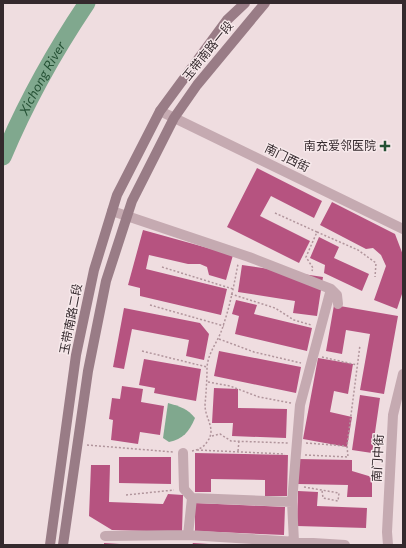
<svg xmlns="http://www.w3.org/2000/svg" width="406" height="548" viewBox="0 0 406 548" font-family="Commissioner,'Noto Sans SC',sans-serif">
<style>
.water{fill:#80a88e}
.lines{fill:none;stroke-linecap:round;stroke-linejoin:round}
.river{stroke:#80a88e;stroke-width:17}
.building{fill:#b65380}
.path{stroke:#b1959c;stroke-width:1.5;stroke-dasharray:2 2;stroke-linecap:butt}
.minor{stroke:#c5aab1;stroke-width:10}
.tertiary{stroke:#c5aab1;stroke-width:10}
.secondary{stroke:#997c86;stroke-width:10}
.poi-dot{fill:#245034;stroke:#f7e9eb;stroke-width:1.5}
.labels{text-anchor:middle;stroke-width:3;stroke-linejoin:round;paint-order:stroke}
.street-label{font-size:12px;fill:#34292d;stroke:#f7e9eb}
.poi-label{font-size:12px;fill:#34292d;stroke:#f7e9eb;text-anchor:end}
.water-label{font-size:13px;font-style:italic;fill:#245034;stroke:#f7e9eb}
</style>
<rect width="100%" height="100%" fill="#efdde0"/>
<!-- water -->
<path class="water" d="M168,403c11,3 20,6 27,15 -6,14 -12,21 -26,24l-6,-4z"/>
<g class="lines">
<!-- river -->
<path class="river" id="s1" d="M3,157c23,-55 51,-105 84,-154"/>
</g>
<!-- building -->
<path class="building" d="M257,168l65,33 -8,17 -43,-22 -11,20 50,25 -11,22 -72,-36z
M332,202l63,32 8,21v36l-6,18 -23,-9 12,-34 -5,-11 -8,-7 -7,1 -46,-24z
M143,230l90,25 -7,25 -17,-5 -2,-8 -7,-3h-12l-39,-9 -3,14 81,20 -6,26 -81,-19v-8l-12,-3z
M319,237l20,10 -5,11 35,16 -7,17 -38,-18 1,-8 -15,-7z
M242,265l81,12 -6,39 -24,-3 2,-12 -57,-9z
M236,300l21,5 -3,9 58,14 -5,23 -72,-17 4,-18 -7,-2z
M334,305l64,11 -14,78 -24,-4 10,-56 -24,-4 -4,24 -16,-3z
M124,308l76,15 9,11 -5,26 -18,-4 3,-16 -57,-11 -8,40 -11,-2z
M219,351l82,16 -5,26 -82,-17z
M318,358l35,6 -5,30 -14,-3 -4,21 22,5 -5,30 -44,-8z
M144,359l57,10 -5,32 -42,-8 1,-5 -16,-3z
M122,386l21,3 -2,13 23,4 -4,29 -20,-3 -2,12 -27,-4 2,-20 -4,-1 3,-21 8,1z
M214,388l24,1v19l49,1 -1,29 -54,-2 1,-13h-21z
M360,395l20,3 -8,55 -20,-3z
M195,453l93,2 -1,41h-22v-16l-54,-1v13h-16z
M119,457h52v27l-52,-1z
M298,459l54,1v11l20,6v20h-25l1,-12 -50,-1z
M91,465h19l-1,37 54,2 5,-10 15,1 -1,37 -70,-2 -23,-14z
M298,491l20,1 -1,14 50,2 -1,20 -69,-2z
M195,503l90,4 -1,28 -89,-4z
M104,543l16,1v1h-16z
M193,543l16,1v1h-17z"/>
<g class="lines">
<!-- path -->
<path class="path" d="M275,213l42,19 -11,25 7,11 -1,3
M317,232l41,18 18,13 -1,14
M162,267l71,22
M231,294l44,14 19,12 17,5
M150,305l74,21
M219,339l35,13 47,11
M142,351l65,16
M322,357l35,8
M208,382l22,4 29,11 32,6
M212,436l8,-2 11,7 57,2
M306,443l40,3
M87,445l86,7
M197,450l88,4
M192,451c6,-1 12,-4 15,-9 10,-13 -2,-23 -2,-37 1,-12 2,-24 2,-36 0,-16 12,-28 16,-43 7,-20 11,-41 15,-62
M238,451l1,-10
M305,455l43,2 -1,-11 13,-101
M304,487l35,6 -1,8 -15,-3 -1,-8
M126,495l48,-5"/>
<!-- minor -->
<path class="minor" d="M112,211l137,46 82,32 6,6 1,9
M183,453l1,36 8,9 -4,37
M192,498l100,4
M105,536l83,-1 157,10
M294,542l-2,-40 8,-97 31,-116"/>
<!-- tertiary -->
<path class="tertiary" d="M160,111l243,118
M388,545l-1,-13 6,-117 10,-41"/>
<!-- secondary -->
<path class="secondary" d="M50,545l26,-190 18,-85 23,-75 43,-84 67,-91 18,-17
M63,545l25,-174 18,-90 26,-80 42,-83 23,-33 68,-82"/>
</g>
<!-- markers -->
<path class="poi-dot" d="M383 140h4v4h4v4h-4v4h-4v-4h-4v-4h4z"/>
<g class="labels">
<!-- street labels -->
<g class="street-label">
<text transform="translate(208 51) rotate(-51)" y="4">玉带南路一段</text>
<text transform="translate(287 158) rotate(26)" y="4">南门西街</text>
<text transform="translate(71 319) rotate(-79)" y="4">玉带南路二段</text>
<text transform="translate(378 458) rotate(-87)" y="4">南门中街</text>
</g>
<!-- poi labels -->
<g class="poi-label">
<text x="376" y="150">南充爱邻医院</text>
</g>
<!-- water labels -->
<g class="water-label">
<text dy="5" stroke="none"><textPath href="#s1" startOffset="88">Xichong River</textPath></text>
</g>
</g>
<!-- border -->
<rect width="406" height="548" fill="none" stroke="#34292d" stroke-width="8"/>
</svg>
